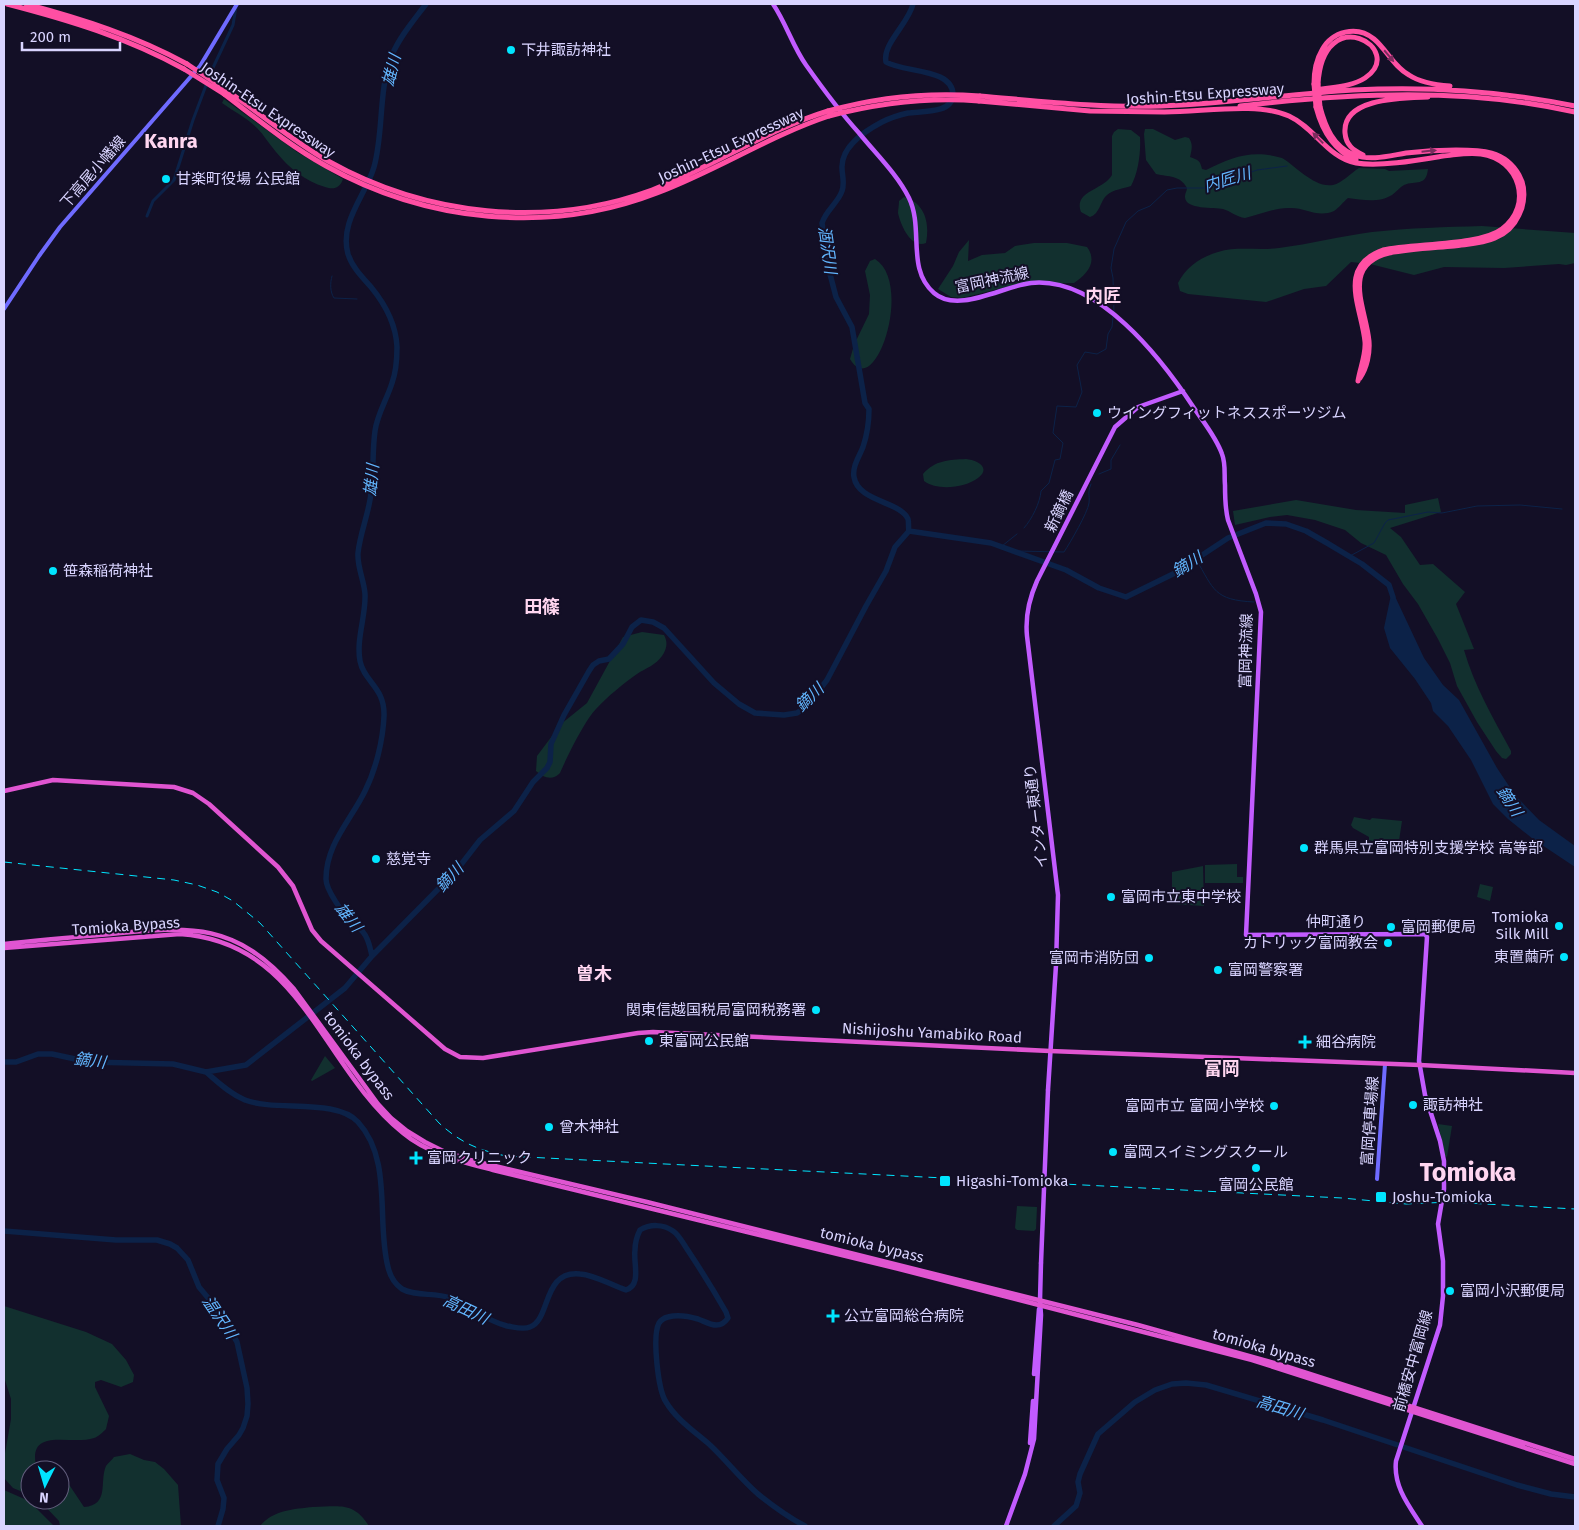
<svg xmlns="http://www.w3.org/2000/svg" width="1579" height="1530" viewBox="0 0 1579 1530" font-family="'Fira Sans','Noto Sans JP',sans-serif">
<style>
.green{fill:#12302f}
.water{fill:#0c2248}
.lines{fill:none;stroke-linecap:round;stroke-linejoin:round}
.stream{stroke:#0c2248;stroke-width:1}
.canal{stroke:#0c2248;stroke-width:3}
.river{stroke:#0c2248;stroke-width:5.5}
.secondary{stroke:#6f6bff;stroke-width:4}
.primary{stroke:#c25bff;stroke-width:4.5}
.trunk{stroke:#e055d1;stroke-width:4.5}
.motorway{stroke:#ff4fa3;stroke-width:5}
.rail{stroke:#00e5ff;stroke-width:1;stroke-dasharray:8 6;stroke-linecap:butt}
.primary-bridge{stroke:#c25bff;stroke-width:4.5}
.motorway-bridge{stroke:#ff4fa3;stroke-width:5}
.oneway{fill:#7d2c5e}
.poi-dot{fill:#00e5ff;stroke:#130f26;stroke-width:2}
.labels{text-anchor:middle;stroke-width:4;stroke-linejoin:round;paint-order:stroke}
.poi-label{font-size:15px;fill:#d9d4ff;stroke:#130f26;text-anchor:start}
.street-label{font-size:15px;fill:#d9d4ff;stroke:#130f26}
.water-label{font-size:16px;font-style:italic;fill:#62b6ff;stroke:#130f26}
.quarter-label{font-size:18px;font-weight:bold;fill:#ffd6f0;stroke:#130f26}
.district-label{font-size:20px;font-weight:bold;fill:#ffd6f0;stroke:#130f26}
.town-label{font-size:25px;font-weight:bold;fill:#ffd6f0;stroke:#130f26}
</style>
<rect width="100%" height="100%" fill="#130f26"/>
<!-- green -->
<path class="green" d="M224,99l73,53 46,27c-3,9 -9,11 -18,8 -20,-6 -36,-19 -49,-35 -7,-8 -12,-17 -19,-24 -10,-10 -24,-17 -35,-25z
M1118,129l13,1 9,7c1,16 -2,36 -9,49 -8,3 -17,3 -24,9 -7,6 -7,19 -17,22l-9,-5c-8,-21 23,-22 31,-37v-39l2,-4z
M1145,129h8l22,11 10,-3 4,1c4,6 3,11 1,19 8,3 10,3 12,12l4,1c26,-13 46,-21 76,-12 14,8 32,30 51,27 9,-2 18,-12 26,-17l26,1 4,2 39,-2c-2,18 -12,11 -24,16 -4,2 -8,7 -12,10 -13,8 -29,5 -44,3 -5,4 -8,9 -14,13 -16,7 -28,-3 -43,-3 -15,-1 -32,7 -46,10 -8,-1 -15,-7 -22,-9 -9,-2 -39,1 -38,-13 0,-3 2,-5 2,-8 -7,-13 -18,-11 -31,-14l-10,-14 -2,-26z
M904,197c21,6 26,26 22,46 -15,6 -25,-17 -28,-30 0,-3 1,-8 1,-12z
M1482,226l93,7v30l-9,2 -7,-1 -55,4 -60,-1 -30,8 -44,-11 -19,-2 -25,24 -22,3 -38,13 -78,-8 -8,-3 -2,-8c8,-16 23,-26 40,-31 19,-6 41,-1 61,-4 31,-4 62,-12 93,-16 37,-4 74,-5 110,-6z
M969,240l-1,21 14,-6 23,-2 10,-7 19,-3h33l20,4c11,15 0,27 -13,36l-56,1 -56,14 -11,-1 -13,-8 15,-23 6,-14z
M875,259c39,24 0,144 -25,100l4,-14 15,-31 1,-19 -5,-24 5,-10z
M966,459c10,1 26,8 12,19 -13,10 -41,13 -54,3l-1,-7c12,-14 26,-14 43,-15z
M1438,498l3,14 -51,16 11,9 19,28 13,-1 32,28 -9,12 18,45 -10,1c10,35 29,68 47,101v3l-5,5 -4,-1 -6,-7 -19,-29 -20,-36 -7,-23 -12,-24 -20,-35 -15,-20 -17,-29 -25,-12 -16,-13 -30,-10 -28,-5 -17,2 -35,8 -2,-14 63,-11 60,10 49,3v-8z
M642,632l22,3c4,7 3,14 -2,21 -6,9 -16,12 -25,18 -14,10 -29,22 -41,35 -11,11 -29,48 -36,64 -8,8 -16,5 -24,-2l1,-15 24,-32 26,-21 36,-66z
M1354,817l16,3 2,-2 30,3 -5,33 -22,-4 1,-8 -7,-2v-3l-16,-9 -2,-3z
M1237,864v13h6v6h-38v-18z
M1203,866l1,40 -32,-2v-32z
M1480,884l13,3 -3,14 -13,-4z
M325,1056l10,12 -23,13 -1,-1z
M1438,1124l14,2 -5,31 -2,-1z
M1017,1206l20,1 -1,22 -2,2 -17,-1 -2,-2z
M4,1306l82,26 26,12 14,16 8,15 -1,7 -12,5 -20,-7 -6,2v5l14,29 -3,13c-3,3 -8,8 -12,9 -23,8 -69,-13 -57,32h-7v25l-17,-7 -9,-10v-19l7,-40v-20l-7,-22z
M130,1454l14,6 11,2 9,7 14,16 3,41h-121l-1,-5 -20,-21h21v-18l8,1 16,24c26,-2 15,-25 22,-41 2,-3 6,-6 8,-9z
M4,1490l25,11 25,25h-50z
M313,1507c26,0 40,-6 56,19h-109c13,-16 34,-17 53,-19z"/>
<!-- water -->
<path class="water" d="M1392,590l32,68 19,27 16,15 38,68 18,27 24,25 36,26v21l-42,-28 -25,-20 -15,-15 -22,-44 -23,-34 -15,-15 -2,-8 -16,-24 -25,-31 -6,-20z"/>
<g class="lines">
<!-- stream -->
<path class="stream" d="M332,276c-2,7 -2,16 2,22l23,1
M1114,313l-1,-35 -2,-10 3,-19 12,-27 12,-11 12,-5 17,-16 10,-2h29l51,-18 30,-4
M1099,474l12,-5v-9l9,-15
M1024,528c8,-9 16,-25 17,-37l8,-8 6,-23 5,-1 3,-16 -10,-10 4,-27 19,1 6,-15 -5,-27 8,-13 12,2 9,-5 2,-15 4,-7 1,-10
M1002,546l15,-12
M1016,551l48,1c6,-9 24,-40 25,-49 1,-9 -2,-9 2,-19
M1350,556l24,-13 11,-20 3,-3 40,-8 14,1 35,-7 43,-1 42,4
M1196,559c18,31 18,41 58,43"/>
<!-- canal -->
<path class="canal" d="M147,216l6,-15 21,-21 19,-60 18,-48 22,-47 3,-18"/>
<!-- river -->
<path class="river" d="M909,531l82,12 75,27 33,18 27,9 49,-24 53,-35 38,-15 20,1 20,7 21,12 35,21 27,21 4,12
M909,531c-1,-4 0,-9 -1,-12 -8,-18 -50,-17 -54,-42 -2,-10 5,-20 9,-30 4,-12 6,-25 6,-38l-4,-6 -13,-76 -16,-30 -6,-23 -8,-51c4,-13 16,-20 20,-32 3,-8 0,-16 0,-23 -1,-22 23,-37 40,-46 8,-4 17,-7 26,-9 13,-2 44,1 45,-18 0,-27 -49,-22 -67,-33 -4,-18 23,-39 27,-58
M372,956c-2,-8 -3,-17 -9,-24 -3,-4 -8,-6 -11,-10 -9,-8 -26,-32 -26,-43 0,-35 25,-59 39,-88 11,-22 18,-51 19,-75 1,-29 -20,-34 -24,-55 -4,-22 6,-45 5,-67 -1,-14 -8,-27 -7,-41 2,-20 11,-40 13,-60 3,-20 1,-41 4,-62 2,-16 12,-32 17,-48 4,-11 5,-24 5,-36 -1,-22 -12,-43 -26,-60 -9,-10 -19,-20 -23,-33 -9,-32 18,-59 26,-87 10,-36 4,-77 18,-112 8,-19 22,-35 34,-51
M4,1062h12l22,-8h14l37,8 84,2 33,8 40,-7 99,-77 27,-32 84,-85 24,-31 34,-29 19,-29 14,-14 3,-6 1,-18 13,-29 25,-44 4,-6 6,-4 10,-2 14,-15 9,-17 9,-7 12,2 11,6 50,55 25,21 16,9 29,2 13,-2 10,-7 20,-26 39,-74 20,-35 9,-24 14,-16
M206,1072c12,10 24,22 39,28 31,12 91,-2 113,22 35,38 18,100 30,145 2,9 7,17 14,22 14,8 33,3 48,9 20,8 36,23 57,28 7,1 16,4 23,1 21,-7 12,-57 50,-53 15,1 31,11 46,16 16,-5 7,-27 9,-40 0,-7 2,-14 5,-20 10,-6 23,-6 33,1 6,4 10,12 14,18 14,21 27,42 39,63l2,6c-9,13 -19,5 -30,1 -10,-3 -20,-5 -30,-2 -4,1 -7,3 -9,6 -7,13 -1,67 7,79 10,17 29,30 44,43 16,15 31,34 48,49 15,12 30,23 47,32
M4,1231l112,9h41l13,4 7,4 11,12 11,27 10,12 1,8 16,16 11,19 10,46 1,16 -1,12 -4,12 -4,7 -12,14 -9,15 -1,16 7,18 -1,11 -5,17
M1054,1526l22,-20 4,-13 -2,-11 2,-8 18,-40 37,-32 20,-12 17,-6 14,-1 20,2 117,35 194,65 34,9 24,3"/>
<!-- secondary -->
<path class="secondary" d="M4,309l35,-53 21,-29 140,-161 37,-62
M1377,1179l8,-115"/>
<!-- primary -->
<path class="primary" d="M773,4c13,19 20,43 33,61 17,24 34,47 53,68 17,21 38,41 50,65 15,31 -3,71 25,95 24,21 69,-7 97,-10 67,-7 130,75 163,125 10,15 22,29 28,46 4,10 2,21 3,31 0,12 0,23 3,35l28,74 5,18 -15,323 179,-1 2,3 -8,124 6,34 15,46 4,20v28l-6,35 5,37v35l-3,29 -44,136c-3,25 13,45 26,65
M1048,1090l8,-125 2,-70 -31,-259c-2,-20 2,-37 10,-55l78,-154 23,-20 45,-16
M1034,1374l5,-65
M1030,1443l3,-42
M1006,1526l19,-52 9,-35 7,-124 -1,-15 1,-37"/>
<!-- trunk -->
<path class="trunk" d="M4,791l49,-11 121,7 19,6 16,11 69,63 15,19 19,44 9,11 124,108 15,8 23,1 155,-25 15,-1 397,19 370,14 155,8
M4,944c35,-4 71,-7 107,-10 81,-8 125,-12 183,55l84,115 13,14 16,13 18,11 18,9 27,9 177,42 491,123 147,41 290,93
M4,948l176,-14c123,8 141,133 223,199 25,21 60,29 90,37l410,100 349,90 323,104"/>
<!-- motorway -->
<path class="motorway" d="M7,4c62,16 121,34 177,65
M26,4c56,15 110,32 161,60
M1314,84c0,-12 2,-24 8,-34 10,-19 35,-25 52,-11 13,11 20,28 35,36 12,8 27,10 41,11
M226,90c34,23 66,51 102,71 98,55 218,68 324,29 61,-23 114,-60 176,-79
M1317,90c15,-3 34,-3 48,-12 43,-29 -42,-78 -47,6
M224,94c33,25 66,52 102,72 100,56 223,69 331,27 59,-22 112,-57 172,-77
M980,96c60,5 121,12 181,10 64,-2 128,-12 192,-16 75,-4 149,1 222,16
M979,101l111,10 74,1
M1240,106c112,-13 224,-19 335,6
M1316,107c6,23 17,43 40,53
M1320,107c5,19 13,40 34,48 17,6 34,1 52,-2 17,-2 33,-3 50,-3 25,0 49,0 63,25 7,12 6,28 0,40 -5,11 -14,19 -24,23 -13,6 -28,6 -41,8 -22,2 -44,3 -65,7 -49,12 -23,55 -20,88 1,12 -2,27 -9,37
M1161,112c38,1 94,-11 128,4 26,12 39,42 67,47 24,4 63,-3 87,-7 12,-1 25,-4 38,-2 38,5 53,51 21,75 -22,17 -89,14 -119,21 -47,17 -21,58 -18,92 1,13 -5,26 -7,39
M1363,155c-10,-5 -17,-10 -18,-22 -3,-36 60,-35 83,-36"/>
<!-- rail -->
<path class="rail" d="M4,862l170,18 23,5 20,7 16,9 27,22 179,200c22,20 39,27 67,33l836,42 64,6 44,-2 125,7"/>
<!-- primary-bridge -->
<path class="primary-bridge" d="M1041,1263l7,-173"/>
<!-- motorway-bridge -->
<path class="motorway-bridge" d="M187,64l39,26
M184,69l40,25
M1314,84l2,23
M1318,84l2,23
M828,111c50,-14 100,-19 152,-15
M829,116c50,-13 99,-19 150,-15"/>
</g>
<!-- one-way arrows -->
<defs><path id="oneway-solid" d="M-6-.8H1V-3.2L6.5 0L1 3.2V.8H-6Z" transform="scale(1.25)"/></defs>
<g class="oneway">
<use href="#oneway-solid" transform="translate(1389 56) rotate(50)"/>
<use href="#oneway-solid" transform="translate(1318 138) rotate(-134)"/>
<use href="#oneway-solid" transform="translate(1429 151) rotate(-6)"/>
</g>
<!-- markers -->
<g class="poi-dot">
<circle cx="511" cy="50" r="5"/>
<circle cx="166" cy="179" r="5"/>
<circle cx="1097" cy="413" r="5"/>
<circle cx="53" cy="571" r="5"/>
<circle cx="1304" cy="848" r="5"/>
<circle cx="376" cy="859" r="5"/>
<circle cx="1111" cy="897" r="5"/>
<circle cx="1559" cy="926" r="5"/>
<circle cx="1391" cy="927" r="5"/>
<circle cx="1388" cy="943" r="5"/>
<circle cx="1564" cy="957" r="5"/>
<circle cx="1149" cy="958" r="5"/>
<circle cx="1218" cy="970" r="5"/>
<circle cx="816" cy="1010" r="5"/>
<circle cx="649" cy="1041" r="5"/>
<path d="M1302.5 1034.5h5v5h5v5h-5v5h-5v-5h-5v-5h5z"/>
<circle cx="1413" cy="1105" r="5"/>
<circle cx="1274" cy="1106" r="5"/>
<circle cx="549" cy="1127" r="5"/>
<circle cx="1113" cy="1152" r="5"/>
<path d="M413.5 1150.5h5v5h5v5h-5v5h-5v-5h-5v-5h5z"/>
<circle cx="1256" cy="1168" r="5"/>
<rect x="939" y="1175" width="12" height="12" rx="2.5"/>
<rect x="1375" y="1191" width="12" height="12" rx="2.5"/>
<circle cx="1450" cy="1291" r="5"/>
<path d="M830.5 1308.5h5v5h5v5h-5v5h-5v-5h-5v-5h5z"/>
</g>
<g class="labels">
<!-- poi labels -->
<g class="poi-label">
<text x="521" y="55">下井諏訪神社</text>
<text x="176" y="184">甘楽町役場 公民館</text>
<text x="1107" y="418">ウイングフィットネススポーツジム</text>
<text x="63" y="576">笹森稲荷神社</text>
<text x="1314" y="853">群馬県立富岡特別支援学校 高等部</text>
<text x="386" y="864">慈覚寺</text>
<text x="1121" y="902">富岡市立東中学校</text>
<text x="1549" y="922" text-anchor="end">Tomioka<tspan x="1549" dy="17">Silk Mill</tspan></text>
<text x="1401" y="932">富岡郵便局</text>
<text x="1378" y="948" text-anchor="end">カトリック富岡教会</text>
<text x="1554" y="962" text-anchor="end">東置繭所</text>
<text x="1139" y="963" text-anchor="end">富岡市消防団</text>
<text x="1228" y="975">富岡警察署</text>
<text x="806" y="1015" text-anchor="end">関東信越国税局富岡税務署</text>
<text x="659" y="1046">東富岡公民館</text>
<text x="1316" y="1047">細谷病院</text>
<text x="1423" y="1110">諏訪神社</text>
<text x="1264" y="1111" text-anchor="end">富岡市立 富岡小学校</text>
<text x="559" y="1132">曾木神社</text>
<text x="1123" y="1157">富岡スイミングスクール</text>
<text x="427" y="1163">富岡クリニック</text>
<text x="956" y="1186">Higashi-Tomioka</text>
<text x="1256" y="1190" text-anchor="middle">富岡公民館</text>
<text x="1392" y="1202">Joshu-Tomioka</text>
<text x="1460" y="1296">富岡小沢郵便局</text>
<text x="844" y="1321">公立富岡総合病院</text>
</g>
<!-- street labels -->
<g class="street-label">
<text transform="translate(1205 94) rotate(-4)" y="5">Joshin-Etsu Expressway</text>
<text transform="translate(268 110) rotate(34)" y="5">Joshin-Etsu Expressway</text>
<text transform="translate(731 145) rotate(-25)" y="5">Joshin-Etsu Expressway</text>
<text transform="translate(93 172) rotate(-49)" y="5">下高尾小幡線</text>
<text transform="translate(992 280) rotate(-12)" y="5">富岡神流線</text>
<text transform="translate(1059 511) rotate(-64)" y="5">新鏑橋</text>
<text transform="translate(1246 651) rotate(-89)" y="5">富岡神流線</text>
<text transform="translate(1036 816) rotate(-97)" y="5">インター東通り</text>
<text x="1336" y="927">仲町通り</text>
<text transform="translate(126 926) rotate(-4)" y="5">Tomioka Bypass</text>
<text transform="translate(932 1033) rotate(3)" y="5">Nishijoshu Yamabiko Road</text>
<text transform="translate(359 1056) rotate(53)" y="5">tomioka bypass</text>
<text transform="translate(1370 1121) rotate(-86)" y="5">富岡停車場線</text>
<text transform="translate(872 1245) rotate(14)" y="5">tomioka bypass</text>
<text transform="translate(1264 1348) rotate(16)" y="5">tomioka bypass</text>
<text transform="translate(1413 1361) rotate(-74)" y="5">前橋安中富岡線</text>
</g>
<!-- water labels -->
<g class="water-label">
<text transform="translate(391 70) rotate(-76)" y="6">雄川</text>
<text transform="translate(1227 179) rotate(-17)" y="6">内匠川</text>
<text transform="translate(828 250) rotate(82)" y="6">涸沢川</text>
<text transform="translate(371 480) rotate(-85)" y="6">雄川</text>
<text transform="translate(1187 564) rotate(-32)" y="6">鏑川</text>
<text transform="translate(809 697) rotate(-44)" y="6">鏑川</text>
<text transform="translate(1510 801) rotate(57)" y="6">鏑川</text>
<text transform="translate(449 877) rotate(-47)" y="6">鏑川</text>
<text transform="translate(349 917) rotate(51)" y="6">雄川</text>
<text transform="translate(90 1060) rotate(7)" y="6">鏑川</text>
<text transform="translate(466 1309) rotate(25)" y="6">高田川</text>
<text transform="translate(220 1317) rotate(56)" y="6">温沢川</text>
<text transform="translate(1280 1407) rotate(17)" y="6">高田川</text>
</g>
<!-- quarter labels -->
<g class="quarter-label">
<text x="1103" y="302">内匠</text>
<text x="542" y="613">田篠</text>
<text x="594" y="980">曽木</text>
<text x="1222" y="1075">富岡</text>
</g>
<!-- district labels -->
<g class="district-label">
<text x="171" y="148">Kanra</text>
</g>
<!-- town labels -->
<g class="town-label">
<text x="1468" y="1181">Tomioka</text>
</g>
</g>
<!-- border -->
<rect width="1579" height="1530" fill="none" stroke="#d9d4ff" stroke-width="10"/>
<!-- north arrow -->
<g transform="translate(45 1485) rotate(185)"><circle r="24" fill="#130f26" stroke="#625e7d"/>
<path d="M0-4L9 19L0 12L-9 19Z" fill="#00e5ff"/>
<text y="-8" font-size="14" font-weight="bold" text-anchor="middle" fill="#d9d4ff">N</text>
</g>
<!-- scale -->
<path d="M22 42v8h98v-8" fill="none" stroke="#d9d4ff" stroke-width="2.5"/>
<text x="30" y="42" font-size="15" fill="#d9d4ff" stroke="#130f26" stroke-width="4" paint-order="stroke">200 m</text>
</svg>
